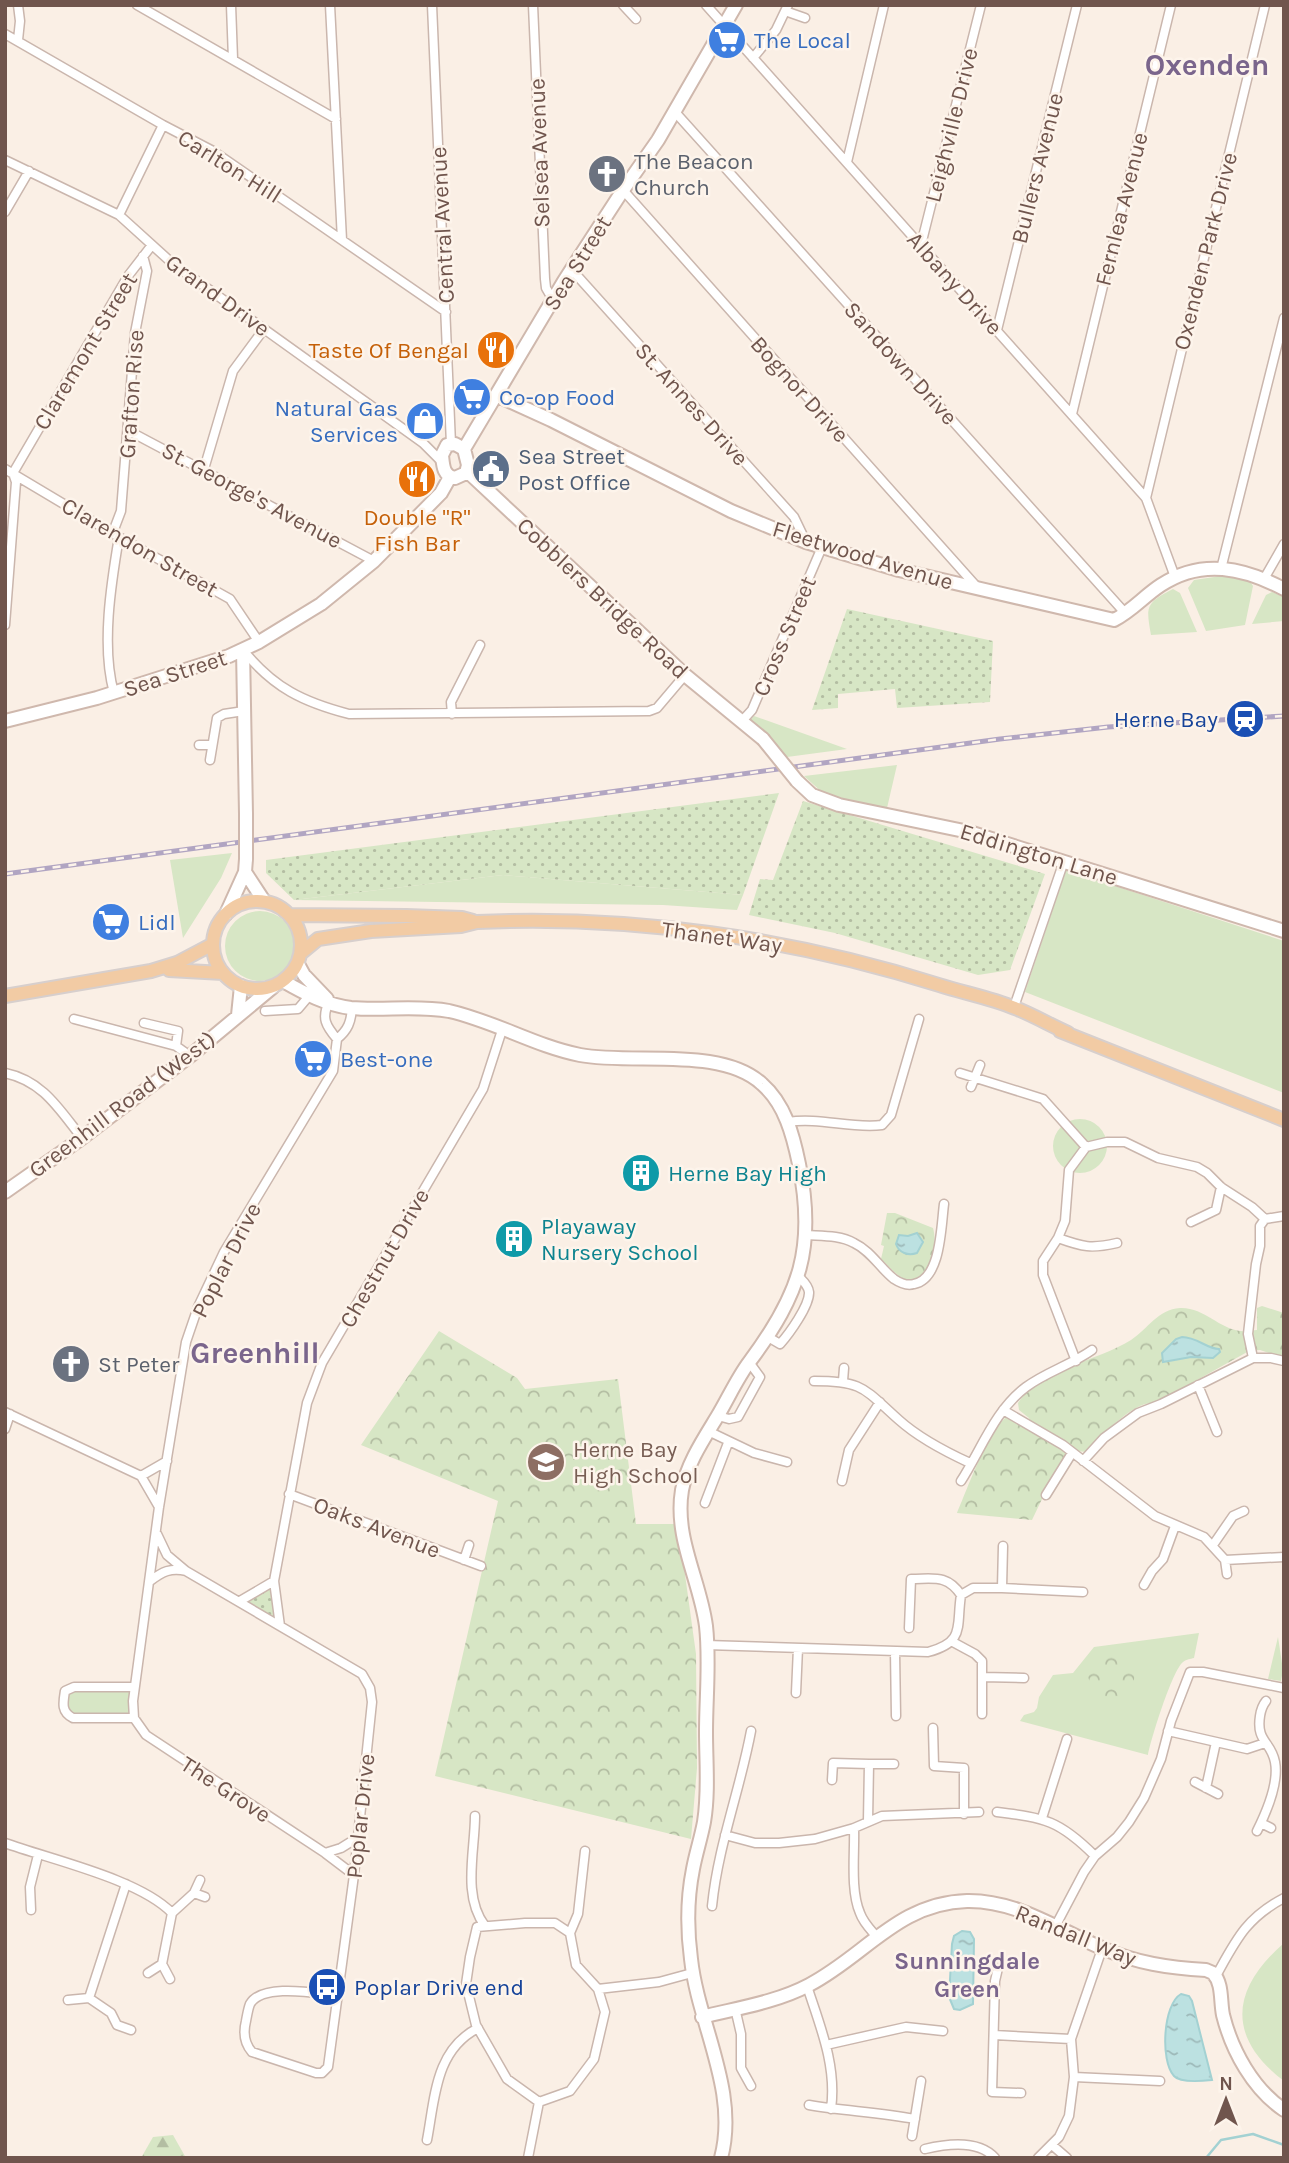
<svg xmlns="http://www.w3.org/2000/svg" width="1289" height="2163" viewBox="0 0 1289 2163" font-family="Karla,sans-serif">
<style>
.grass{fill:#d7e6c5}
.forest{fill:url(#forest-firs)}
.park{fill:url(#park-crowns)}
.garden{fill:url(#garden-dots)}
.water{fill:url(#water-ripples);stroke:#a3d1d2;stroke-width:2}
.lines{fill:none;stroke-linecap:round;stroke-linejoin:round}
.stream{stroke:#a3d1d2;stroke-width:2.5}
.street-casing{stroke:#cab6ad;stroke-width:11}
.secondary-casing{stroke:#cfb8ad;stroke-width:16}
.primary-casing{stroke:#d7cfcd;stroke-width:16}
.street{stroke:#fff;stroke-width:8}
.secondary{stroke:#fff;stroke-width:12}
.primary{stroke:#f2cba4;stroke-width:12}
.rail-casing{stroke:#b1a5c2;stroke-width:5}
.rail{stroke:#fdf4eb;stroke-width:2.5;stroke-dasharray:8;stroke-linecap:butt}
.secondary-bridge-casing{stroke:#cfb8ad;stroke-width:16;stroke-linecap:butt}
.secondary-bridge{stroke:#fff;stroke-width:12}
.labels{text-anchor:middle;stroke-width:5;stroke-linejoin:round;paint-order:stroke}
.shop-label{font-size:23px;fill:#366cbe;stroke:#fdf4eb;text-anchor:start}
.street-label{font-size:23px;fill:#70554d;stroke:#fdf4eb}
.worship-label{font-size:23px;fill:#5b616d;stroke:#fdf4eb;text-anchor:start}
.food-label{font-size:23px;fill:#c56008;stroke:#fdf4eb;text-anchor:end}
.service-label{font-size:23px;fill:#4e5e75;stroke:#fdf4eb;text-anchor:start}
.transit-label{font-size:23px;fill:#164399;stroke:#fdf4eb;text-anchor:end}
.culture-label{font-size:23px;fill:#0d838f;stroke:#fdf4eb;text-anchor:start}
.education-label{font-size:23px;fill:#785e54;stroke:#fdf4eb;text-anchor:start}
.neighbourhood-label{font-size:24px;font-weight:bold;fill:#7a658c;stroke:#fdf4eb}
.district-label{font-size:30px;font-weight:bold;fill:#7a658c;stroke:#fdf4eb}
</style>
<defs>
<pattern id="forest-firs" width="22" height="20" patternUnits="userSpaceOnUse" patternTransform="scale(1.75)"><rect width="22" height="20" fill="#d7e6c5"/><path d="M5 1l3.5 6h-7zM16 11l3.5 6h-7z" fill="#b3bda2"/></pattern>
<pattern id="park-crowns" width="20" height="18" patternUnits="userSpaceOnUse" patternTransform="scale(1.75)"><rect width="20" height="18" fill="#d7e6c5"/><path d="M2 6a3 3 0 1 1 6 0M12 15a3 3 0 1 1 6 0" fill="none" stroke="#b3bda2"/></pattern>
<pattern id="garden-dots" width="8" height="8" patternUnits="userSpaceOnUse" patternTransform="scale(1.75)"><rect width="8" height="8" fill="#d7e6c5"/><path d="M2 2h.1M6 6h.1" fill="none" stroke="#b3bda2" stroke-width="1.8" stroke-linecap="round"/></pattern>
<pattern id="water-ripples" width="26" height="14" patternUnits="userSpaceOnUse" patternTransform="scale(1.75)"><rect width="26" height="14" fill="#bce1e1"/><path d="M2 4q2-2 4 0t4 0M15 11q2-2 4 0t4 0" fill="none" stroke="#9db9b9"/></pattern>
</defs>
<rect width="100%" height="100%" fill="#faefe5"/>
<!-- grass -->
<path class="grass" d="M1221,576l28,4 4,6 -8,39 -39,6 -18,-43 6,-8z
M1173,589l7,4 17,39 -46,3c-5,-28 -6,-32 22,-46z
M1272,592l12,5v24l-32,3 14,-29z
M754,716l93,33 -60,8 -38,-36z
M897,765l-10,43 -63,-14 -20,-18z
M232,853l-11,25 -38,60 -13,-78z
M1066,870l218,71v152l-259,-101z
M503,875l240,20 -6,15 -74,-5 -369,-5z
M225 946a35 35 0 1 1 70 0a35 35 0 1 1-70 0Z
M1053 1146a27 27 0 1 1 54 0a27 27 0 1 1-54 0Z
M1199,1633l-5,25c-4,1 -7,1 -11,4 -11,9 -32,77 -35,93l-128,-34 4,-6 10,-3 3,-4 2,-11 14,-22 20,-2 21,-26z
M1278,1637l5,33 -2,11 -13,-2z
M134,1687v31l-68,-4 -1,-23z
M1284,1943v138c-58,-44 -53,-92 0,-138z"/>
<!-- forest -->
<path class="forest" d="M173,2135l13,23h-45l12,-21z"/>
<!-- park -->
<path class="park" d="M887,1213h8l38,15c5,16 -1,58 -26,52 -9,-2 -19,-15 -26,-21l3,-13 -3,-1z
M1262,1306l22,7v45l-24,-8 -11,1 -93,52c-21,-4 -56,34 -69,49l-11,-1 -34,48 -10,21 -75,-7c9,-20 32,-86 51,-97l22,6 -1,-4 -10,-8 -1,-7c21,-34 80,-42 113,-63 17,-11 27,-31 49,-32 24,-1 39,21 61,23 5,1 11,-1 16,-1v-22z
M439,1331l78,47 8,11 93,-10 18,145h42l18,130 1,114 -6,71 -256,-63 63,-275 -137,-56z
M1115,1651c25,4 22,28 13,47 -26,4 -40,-4 -41,-32l14,-14z"/>
<!-- garden -->
<path class="garden" d="M847,609l146,32 -3,61 -93,6 -2,-19 -57,5v14l-26,2z
M779,793l-36,102 -240,-20 -209,25 -28,-27v-13z
M803,801l242,73 -35,96 -32,5 -143,-42 -86,-18 11,-36 13,1z
M274,1581l6,45 -40,-25z"/>
<!-- water -->
<path class="water" d="M917,1233l6,9 -6,11c-9,3 -18,0 -21,-9l3,-9 9,1z
M1182,1337c15,0 25,12 37,12l1,3 -7,6 -22,-1 -28,5 -1,-9 14,-14z
M962,1931l8,1 4,7 -1,65 -13,6 -6,-1 -5,-12 3,-53 2,-8z
M1181,1994l8,2 3,5 20,79c-9,1 -32,3 -38,-4 -14,-15 -11,-72 7,-82z"/>
<g class="lines">
<!-- stream -->
<path class="stream" d="M1206,2158l15,-18 32,-6 31,11"/>
<defs>
<path id="street" d="M18,5l2,16 -2,19
M137,5l199,114
M231,5l2,54
M330,5l12,235
M432,5l19,439
M533,5l12,274 1,9 7,12
M623,5l13,14
M706,5l440,493 29,79
M785,11l20,7
M5,34l158,91 50,26 233,161
M753,58l23,-28 12,-25
M675,112l451,502
M5,160l114,55 53,48 251,180 18,18
M847,162l37,-157
M623,190l353,396
M5,212l24,-41
M119,215l44,-90
M921,245l60,-240
M572,270l222,247 12,25
M997,330l80,-325
M1072,414l99,-409
M129,431l245,130
M5,469l114,68 111,62 29,43
M204,469l29,-98 31,-42
M1146,498l119,-493
M113,532l8,-21 14,-178 12,-62 -4,-15
M1221,569l63,-251
M1264,579l20,-35
M5,625l11,-143 -3,-9 115,-197 24,-31
M243,650c31,38 60,52 106,64l300,-3 8,-3 28,-33
M114,693c-13,-46 -3,-109 5,-156
M452,714l-1,-12 29,-57
M741,722l11,-12 70,-163
M199,745h12
M210,760l7,-42 7,-4 20,-3
M329,1002c-8,16 -3,24 8,37l-4,32 -109,181 -26,55 -12,35 -27,165 -26,194 1,17 12,17 179,118 29,22
M1014,1007l50,-146
M265,1011l33,-2 11,-13
M74,1019l102,27
M144,1023l34,8 -2,15 14,10
M337,1039c11,-9 14,-17 15,-31
M5,1073c38,8 54,36 77,65
M960,1073l83,26 43,48
M971,1087l9,-22
M788,1122c32,-5 63,7 94,3l9,-10 28,-96
M1265,1219l19,-3
M1191,1222l25,-12 5,-23
M807,1235c15,1 33,0 47,8 17,8 26,25 40,36 6,4 13,7 20,5 27,-5 27,-57 30,-80
M1058,1238c25,9 33,11 59,5
M768,1337l12,7c9,-10 30,-39 29,-52 -1,-7 -6,-11 -10,-15
M1076,1361l-33,-86v-14l15,-23 7,-17 4,-51 17,-23 21,-5h18l33,16 39,9 10,6 14,14 31,20 13,12 -5,7v20l-4,18 -8,70 5,24
M814,1381c50,0 50,8 85,39 20,18 47,32 71,43
M843,1381l1,-13
M1198,1385l19,47
M1003,1410l60,35 92,71 49,21 21,23 59,-3
M5,1412l136,64 18,31
M718,1416l11,3 9,-2 22,-40 -11,-15
M5,1429l5,-15
M708,1431l46,22 33,9
M1083,1461l21,-23 34,-25 23,-9 92,-46h18l13,3
M141,1476l26,-15
M842,1481l7,-31 31,-48
M961,1481c20,-31 34,-71 65,-94 20,-15 45,-22 66,-37
M289,1494l192,72
M1046,1495l26,-42
M705,1503l23,-60
M157,1534l10,21 19,16 176,103 8,14 2,14 -18,173 -26,192 -6,6h-6l-64,-21c-8,-9 -9,-19 -6,-31 1,-5 2,-12 4,-17 12,-21 65,-11 86,-9
M1213,1545l20,-29 11,-5
M464,1560l5,-15
M1225,1560l2,14
M150,1581c12,-9 21,-14 36,-10
M1144,1585l8,-14 11,-12 12,-33
M1002,1588l81,4
M240,1601l34,-20
M280,1626l-6,-45 33,-178 15,-40 161,-274 20,-62
M909,1628l2,-49c22,0 36,-5 50,16
M951,1641l24,13 7,7v53
M706,1645l222,7c38,-10 28,-26 33,-57l12,-7h29l1,-42
M895,1651l1,65
M982,1677l42,1
M796,1693l2,-45
M134,1718h-61c-12,-6 -10,-15 -8,-27l9,-4h60
M933,1728l1,38 30,2v46
M1168,1731l79,18 18,-6
M832,1780l1,-17 36,1
M1195,1782l23,12
M1206,1788l10,-46
M997,1812c48,6 62,8 98,44
M475,1816c0,35 -13,80 10,110
M1042,1818l25,-79
M868,1821l1,-57h25
M1261,1823l10,5
M854,1828c1,24 -4,62 6,85 3,9 10,16 16,23
M1257,1831c9,-18 22,-48 18,-69 -4,-21 -19,-20 -15,-46 1,-7 2,-10 6,-15
M725,1835l30,8h24l36,-4 39,-11 28,-12 97,-4
M5,1843c47,17 134,36 167,70
M325,1853l16,-5 16,-10
M126,1884l-37,114 22,15 6,12 14,5
M194,1893l11,4
M712,1906c6,-60 28,-116 39,-175
M31,1910l-1,-23 8,-32
M525,1923h30l15,10 6,32 22,24 7,23 -11,47 -24,32 -31,11 -32,-23 -31,-54 -10,-41 4,-27 7,-30z
M1056,1925l28,-53 11,-16 22,-19 12,-15 15,-24 17,-39 10,-38 19,-49h13l81,16
M570,1933l8,-19 7,-63
M998,1968l-3,13 -3,111 29,1
M148,1973l14,-9
M1216,1976c20,-36 30,-58 68,-78
M170,1979l-8,-15 10,-51 22,-20 6,-13
M807,1986c13,40 30,80 24,123
M598,1989l61,-7 33,-9
M68,2000l21,-2
M735,2008l6,26v34l10,18
M994,2035l77,4
M826,2045l80,-18 37,4
M1074,2077l86,4
M809,2105c35,6 70,7 106,14
M912,2136l9,-55
M427,2140c8,-42 8,-90 51,-112
M1052,2145l15,13
M925,2149c21,-5 53,-10 70,9
M528,2158l11,-56
M1038,2158l21,-21 10,-21 5,-39 -3,-38 31,-90"/>
<path id="secondary" d="M498,396l53,24 180,91 75,31 93,28 215,50c18,-9 30,-24 47,-35 41,-27 83,-17 123,4
M455,444l9,5 4,16 -2,8 -11,5c-12,-2 -12,-13 -13,-23l5,-10z
M464,449l100,-168 59,-91 35,-50 78,-135
M467,471l218,204 78,64
M243,650l3,164
M5,721l92,-23 132,-42 30,-14 62,-38 53,-43 67,-68 9,-16
M797,781l15,14 27,10 130,27 315,99
M245,872l19,29
M226,914l19,-42 1,-13
M298,964l6,11 23,24
M283,981c21,12 43,24 68,27 32,3 65,-3 98,3 45,10 86,35 131,44 54,10 141,-9 182,29 23,20 31,51 37,80 17,83 1,130 -49,197 -13,17 -22,38 -33,56 -14,23 -30,47 -35,73 -8,48 18,90 24,136 4,35 0,71 0,106 0,30 3,60 -2,90 -3,16 -8,31 -11,47 -6,30 -6,60 -2,90 7,65 48,132 30,199
M238,1015l3,-29
M5,1192l77,-54 108,-82 83,-69
M702,2017c36,-9 75,-15 107,-32 56,-29 89,-82 158,-84 50,-1 91,29 135,47 34,15 67,20 104,22l7,3c10,11 7,27 10,42 9,36 30,74 61,95"/>
<path id="primary" d="M213 945a44 44 0 1 1 88 0a44 44 0 1 1-88 0Z
M290,915l116,1 56,2 11,3
M301,953l17,-14 53,-8 90,-5 16,-4c156,-7 314,16 462,63 25,8 52,13 76,23 18,7 35,17 53,25
M169,970l54,3
M5,996l146,-25 26,-8 36,-19
M1060,1031l224,89"/>
</defs>
<!-- street casing -->
<use href="#street" class="street-casing"/>
<!-- secondary casing -->
<use href="#secondary" class="secondary-casing"/>
<!-- primary casing -->
<use href="#primary" class="primary-casing"/>
<!-- street -->
<use href="#street" class="street"/>
<!-- secondary -->
<use href="#secondary" class="secondary"/>
<!-- primary -->
<use href="#primary" class="primary"/>
<defs>
<path id="rail" d="M5,874l995,-135 108,-12 176,-11"/>
</defs>
<!-- rail casing -->
<use href="#rail" class="rail-casing"/>
<!-- rail -->
<use href="#rail" class="rail"/>
<defs>
<path id="secondary-bridge" d="M763,739l34,42
M246,859v-45"/>
</defs>
<!-- secondary-bridge casing -->
<use href="#secondary-bridge" class="secondary-bridge-casing"/>
<!-- secondary-bridge -->
<use href="#secondary-bridge" class="secondary-bridge"/>
</g>
<!-- icons -->
<defs>
<symbol id="supermarket-disc" viewBox="-11 -11 22 22"><circle r="9.5" fill="#3f7fe0" stroke="#fdf4eb"/><path d="M-6-5.5h2.5l.6 2H6L4.5 2H-2.5L-4.4-4H-6ZM-1.5 3.2a1.3 1.3 0 1 0 .1 0ZM3 3.2a1.3 1.3 0 1 0 .1 0Z" fill="#fff"/></symbol>
<symbol id="church-disc" viewBox="-11 -11 22 22"><circle r="9.5" fill="#6b7280" stroke="#fdf4eb"/><path d="M-1.2-6h2.4v3.5h3.3v2.4h-3.3V6h-2.4V-.1h-3.3v-2.4h3.3Z" fill="#fff"/></symbol>
<symbol id="restaurant-disc" viewBox="-11 -11 22 22"><circle r="9.5" fill="#e8710a" stroke="#fdf4eb"/><path d="M-5-6h1v4h1v-4h1v4h1v-4h1v5L-1.5 .5V6h-2V.5L-5-1ZM5-6V6H3V1.5H1.5Q1.5-4 5-6Z" fill="#fff"/></symbol>
<symbol id="shop-disc" viewBox="-11 -11 22 22"><circle r="9.5" fill="#3f7fe0" stroke="#fdf4eb"/><path d="M-5-2.5h2.3a2.7 3.5 0 0 1 5.4 0H5L5.5 6h-11ZM-1.5-2.5h3a1.5 2.3 0 0 0-3 0Z" fill="#fff"/></symbol>
<symbol id="civic-disc" viewBox="-11 -11 22 22"><circle r="9.5" fill="#5c6f8a" stroke="#fdf4eb"/><path d="M-.6-6.5H3V-4.5H.6V-3L4-1V1h2V6H-6V1h2V-1L-.6-3ZM-1.2 2.5V6h2.4V2.5Z" fill="#fff"/></symbol>
<symbol id="station-disc" viewBox="-11 -11 22 22"><circle r="9.5" fill="#1a4fb4" stroke="#fdf4eb"/><path d="M-3-6H3Q5-6 5-4V2Q5 4 3 4L4.5 6H3L1.5 4h-3L-3 6H-4.5L-3 4Q-5 4-5 2V-4Q-5-6-3-6ZM-3.5-4v3h7v-3ZM-3.5 1v1.5H-2V1ZM2 1v1.5H3.5V1Z" fill="#fff"/></symbol>
<symbol id="building-disc" viewBox="-11 -11 22 22"><circle r="9.5" fill="#0f9aa8" stroke="#fdf4eb"/><path d="M-4-6H4V6H1V3H-1V6H-4ZM-2.5-4.3h1.7v1.8h-1.7ZM.8-4.3h1.7v1.8H.8ZM-2.5-1h1.7V.8h-1.7ZM.8-1h1.7V.8H.8Z" fill="#fff"/></symbol>
<symbol id="school-disc" viewBox="-11 -11 22 22"><circle r="9.5" fill="#8d6e63" stroke="#fdf4eb"/><path d="M0-5L7-2L0 1L-7-2ZM-4 1L0 2.5L4 1V4Q0 6-4 4Z" fill="#fff"/></symbol>
<symbol id="bus-disc" viewBox="-11 -11 22 22"><circle r="9.5" fill="#1a4fb4" stroke="#fdf4eb"/><path d="M-5-6H5V4H4V6H2V4H-2V6H-4V4H-5ZM-3.5-4V0h7V-4ZM-3.5 1.2v1.5H-2V1.2ZM2 1.2v1.5H3.5V1.2Z" fill="#fff"/></symbol>
</defs>
<g fill-rule="evenodd">
<use href="#supermarket-disc" x="705" y="18" width="44" height="44"/>
<use href="#church-disc" x="585" y="152" width="44" height="44"/>
<use href="#restaurant-disc" x="474" y="328" width="44" height="44"/>
<use href="#supermarket-disc" x="450" y="375" width="44" height="44"/>
<use href="#shop-disc" x="403" y="399" width="44" height="44"/>
<use href="#civic-disc" x="469" y="447" width="44" height="44"/>
<use href="#restaurant-disc" x="395" y="457" width="44" height="44"/>
<use href="#station-disc" x="1223" y="697" width="44" height="44"/>
<use href="#supermarket-disc" x="89" y="900" width="44" height="44"/>
<use href="#supermarket-disc" x="291" y="1037" width="44" height="44"/>
<use href="#building-disc" x="619" y="1151" width="44" height="44"/>
<use href="#building-disc" x="492" y="1217" width="44" height="44"/>
<use href="#church-disc" x="49" y="1342" width="44" height="44"/>
<use href="#school-disc" x="524" y="1440" width="44" height="44"/>
<use href="#bus-disc" x="305" y="1965" width="44" height="44"/>
</g>
<g class="labels">
<!-- shop labels -->
<g class="shop-label">
<text x="754" y="48">The Local</text>
<text x="499" y="405">Co-op Food</text>
<text x="398" y="416" text-anchor="end">Natural Gas<tspan x="398" dy="26">Services</tspan></text>
<text x="138" y="930">Lidl</text>
<text x="340" y="1067">Best-one</text>
</g>
<!-- street labels -->
<g class="street-label">
<text transform="translate(951 125) rotate(-76)" y="8">Leighville Drive</text>
<text transform="translate(539 153) rotate(-92)" y="8">Selsea Avenue</text>
<text transform="translate(230 166) rotate(32)" y="8">Carlton Hill</text>
<text transform="translate(1037 168) rotate(-76)" y="8">Bullers Avenue</text>
<text transform="translate(1121 209) rotate(-76)" y="8">Fernlea Avenue</text>
<text transform="translate(442 225) rotate(-93)" y="8">Central Avenue</text>
<text transform="translate(1205 251) rotate(-76)" y="8">Oxenden Park Drive</text>
<text transform="translate(577 263) rotate(-58)" y="8">Sea Street</text>
<text transform="translate(955 283) rotate(48)" y="8">Albany Drive</text>
<text transform="translate(218 295) rotate(36)" y="8">Grand Drive</text>
<text transform="translate(85 351) rotate(-59)" y="8">Claremont Street</text>
<text transform="translate(901 363) rotate(48)" y="8">Sandown Drive</text>
<text transform="translate(800 389) rotate(48)" y="8">Bognor Drive</text>
<text transform="translate(131 394) rotate(-86)" y="8">Grafton Rise</text>
<text transform="translate(692 404) rotate(48)" y="8">St. Annes Drive</text>
<text transform="translate(252 495) rotate(28)" y="8">St. George's Avenue</text>
<text transform="translate(140 547) rotate(30)" y="8">Clarendon Street</text>
<text transform="translate(863 555) rotate(17)" y="8">Fleetwood Avenue</text>
<text transform="translate(603 598) rotate(43)" y="8">Cobblers Bridge Road</text>
<text transform="translate(784 636) rotate(-67)" y="8">Cross Street</text>
<text transform="translate(175 673) rotate(-18)" y="8">Sea Street</text>
<text transform="translate(1039 854) rotate(17)" y="8">Eddington Lane</text>
<text transform="translate(722 937) rotate(8)" y="8">Thanet Way</text>
<text transform="translate(122 1104) rotate(-37)" y="8">Greenhill Road (West)</text>
<text transform="translate(384 1258) rotate(-60)" y="8">Chestnut Drive</text>
<text transform="translate(226 1260) rotate(-63)" y="8">Poplar Drive</text>
<text transform="translate(377 1527) rotate(21)" y="8">Oaks Avenue</text>
<text transform="translate(226 1789) rotate(33)" y="8">The Grove</text>
<text transform="translate(360 1816) rotate(-84)" y="8">Poplar Drive</text>
<text transform="translate(1076 1935) rotate(22)" y="8">Randall Way</text>
</g>
<!-- worship labels -->
<g class="worship-label">
<text x="634" y="169">The Beacon<tspan x="634" dy="26">Church</tspan></text>
<text x="98" y="1372">St Peter</text>
</g>
<!-- food labels -->
<g class="food-label">
<text x="469" y="358">Taste Of Bengal</text>
<text x="417" y="525" text-anchor="middle">Double "R"<tspan x="417" dy="26">Fish Bar</tspan></text>
</g>
<!-- service labels -->
<g class="service-label">
<text x="518" y="464">Sea Street<tspan x="518" dy="26">Post Office</tspan></text>
</g>
<!-- transit labels -->
<g class="transit-label">
<text x="1218" y="727">Herne Bay</text>
<text x="354" y="1995" text-anchor="start">Poplar Drive end</text>
</g>
<!-- culture labels -->
<g class="culture-label">
<text x="668" y="1181">Herne Bay High</text>
<text x="541" y="1234">Playaway<tspan x="541" dy="26">Nursery School</tspan></text>
</g>
<!-- education labels -->
<g class="education-label">
<text x="573" y="1457">Herne Bay<tspan x="573" dy="26">High School</tspan></text>
</g>
<!-- neighbourhood labels -->
<g class="neighbourhood-label">
<text x="967" y="1969">Sunningdale<tspan x="967" dy="28">Green</tspan></text>
</g>
<!-- district labels -->
<g class="district-label">
<text x="1207" y="75">Oxenden</text>
<text x="255" y="1363">Greenhill</text>
</g>
</g>
<!-- border -->
<rect width="1289" height="2163" fill="none" stroke="#70554d" stroke-width="14"/>
<!-- north arrow -->
<g transform="translate(1226 2100)" stroke="#fdf4eb" stroke-width="5" paint-order="stroke">
<path d="M0-5L12 26L0 18L-12 26Z" fill="#70554d"/>
<text y="-10" font-size="19" font-weight="bold" text-anchor="middle" fill="#70554d">N</text>
</g>
</svg>
